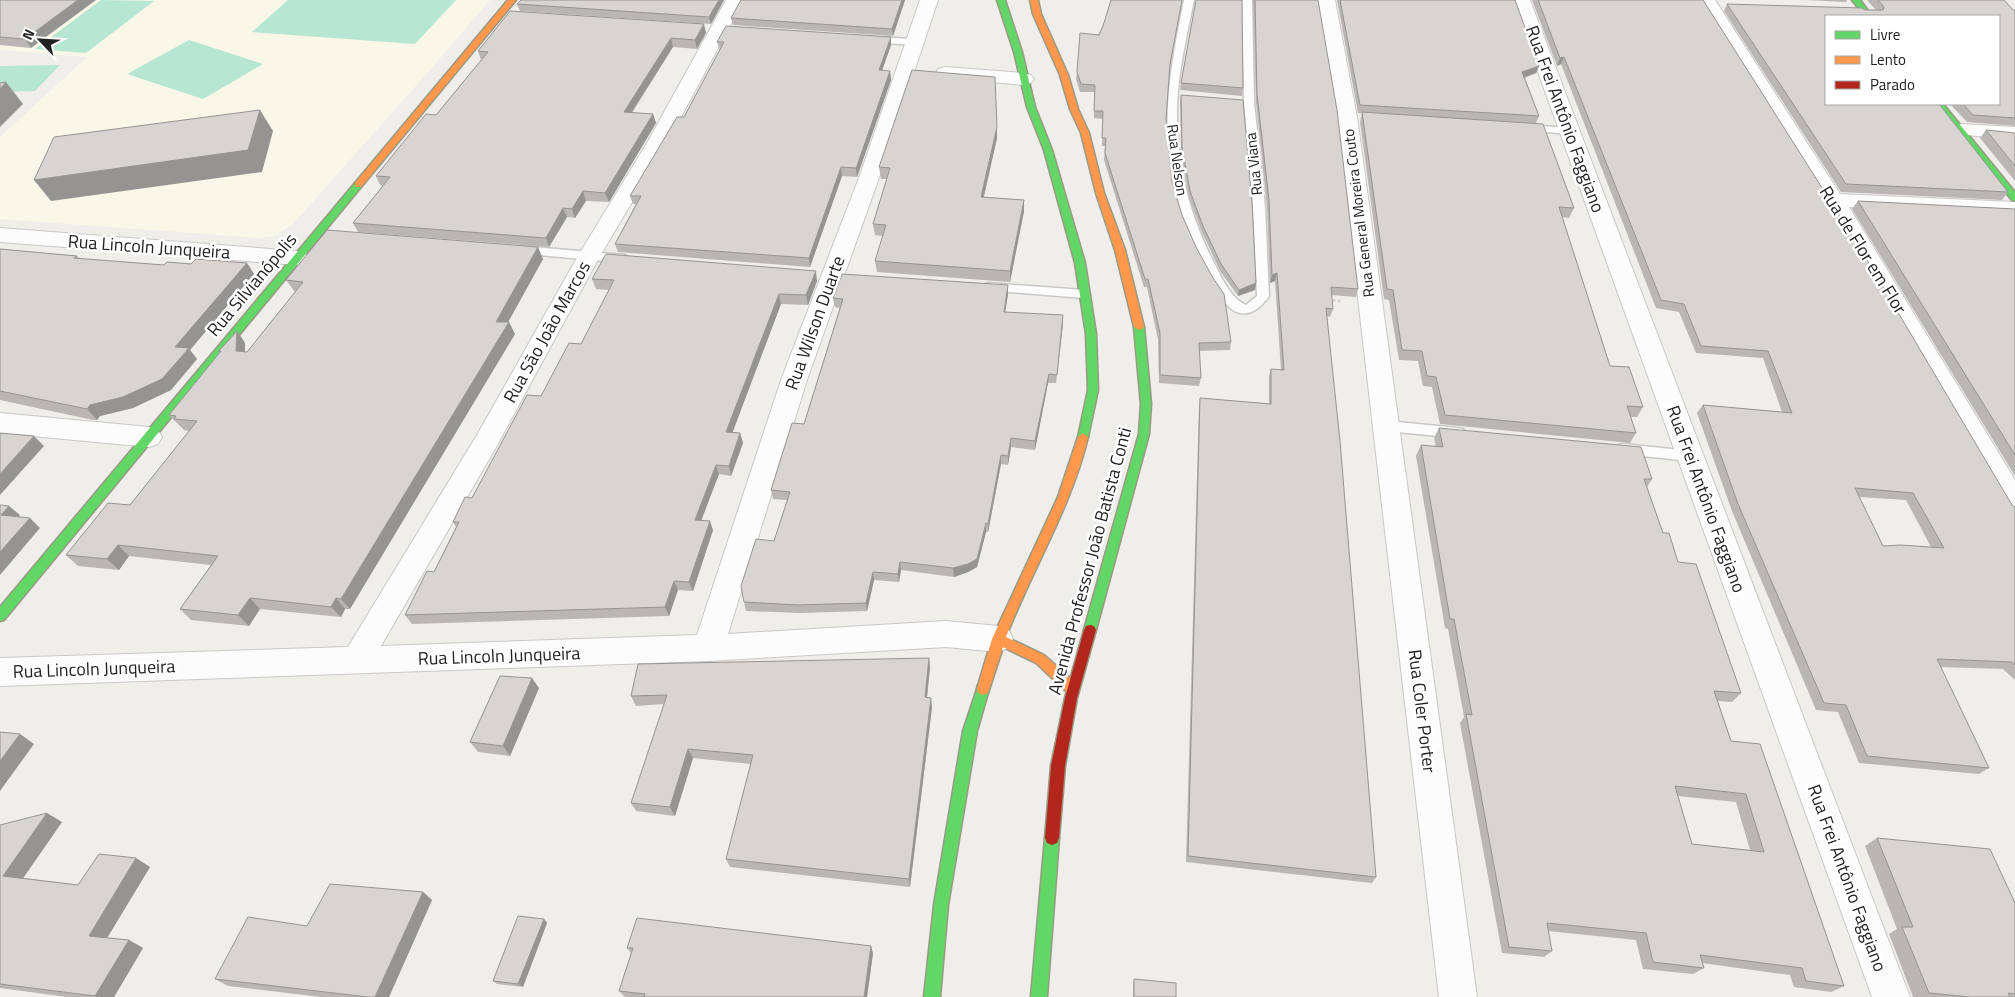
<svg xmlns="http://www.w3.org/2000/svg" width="2015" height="997" viewBox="0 0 2015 997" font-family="'Titillium Web',sans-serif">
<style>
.education{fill:#f8f7e8}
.pitch{fill:#b7e6d2}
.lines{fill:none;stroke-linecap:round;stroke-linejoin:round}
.lane-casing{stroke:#c9c8c7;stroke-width:3}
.street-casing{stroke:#c9c8c7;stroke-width:2}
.fast-casing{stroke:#999a82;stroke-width:3}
.slow-casing{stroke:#999a82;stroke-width:3}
.jam-casing{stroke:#999a82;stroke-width:3}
.path{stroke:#dccecd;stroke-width:3;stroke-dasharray:2.5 2.5;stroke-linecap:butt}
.lane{fill:#fdfcfc;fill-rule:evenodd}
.street{fill:#fdfcfc;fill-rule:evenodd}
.fast{fill:#63d668;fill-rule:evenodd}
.slow{fill:#ff974d;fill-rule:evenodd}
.jam{fill:#b3261e;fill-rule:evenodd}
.wall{fill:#b9b6b5;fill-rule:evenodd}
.shaded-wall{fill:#969493}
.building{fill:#d7d4d2;stroke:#969493;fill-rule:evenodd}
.labels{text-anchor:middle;stroke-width:5;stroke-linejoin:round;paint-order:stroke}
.far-street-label{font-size:15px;fill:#222;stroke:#fff}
.street-label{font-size:18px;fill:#222;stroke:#fff}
</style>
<rect width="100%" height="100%" fill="#f0eeeb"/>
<!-- education -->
<path class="education" d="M0,0h490l-60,70 -138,155 -18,11 -15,2 -259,-19v-82l87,-80 -87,-7z"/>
<!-- pitch -->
<path class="pitch" d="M101,0l53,1 -68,52 -51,-4z
M288,0h168l-41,44 -163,-12z
M189,40l74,24 -60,35 -76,-25z
M60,65l-25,26 -35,1v-26z"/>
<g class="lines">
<defs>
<path id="lane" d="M1184,0h10c-6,30 -13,60 -16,90 -5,62 8,118 36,173 8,15 16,35 32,42l11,-9 -4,-88 -9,-106 -2,-102h10l2,102 11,106 4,88c-9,14 -25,25 -40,11 -21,-21 -47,-83 -55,-112 -4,-16 -5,-32 -6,-49 -3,-52 6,-96 16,-146z
M870,37l46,2 5,3 -5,3 -50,-3 -1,-2z
M1526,125l44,3 5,3 -5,3 -48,-4 -1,-2 1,-2z
M521,246l104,9 6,4 -6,4 -108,-10 -2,-3 2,-3z
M989,283l95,7 6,4 -6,4 -99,-8 -2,-3 2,-3z
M1387,421l71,7 5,1 2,4 -2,4 -5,1 -71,-7 -5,-1 -2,-4 2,-4z
M1623,444l67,7 5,1 2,4 -2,4 -5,1 -67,-7 -5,-1 -2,-4 2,-4z"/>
<path id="street" d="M726,0h18l-77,143 -67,113 -105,193 -114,197 316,-11 84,-255 79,-205 60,-175h18l-58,175 -73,205 -79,254 218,-13 52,5 11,4 4,9 -4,9 -11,4 -52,-5 -238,14 -708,25v-28l348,-11 129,-212 101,-179 69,-113z
M1317,0h18l22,117 120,880h-38l-102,-880z
M1512,0h18l380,997h-38z
M1697,0h18l125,194 175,8v14l-166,-9 166,273v35l-10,-3 -152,-262z
M945,67l79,6 7,2 3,4 -3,4 -7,2 -86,-8 -2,-4 2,-4z
M1960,124l55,3v12l-62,-5 -3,-4 3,-4z
M0,228l297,23 8,2 3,5 -3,5 -8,2 -297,-23z
M0,413l149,14 9,3 4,7 -4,7 -9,3 -149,-14z"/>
<path id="fast" d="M997,0h8l17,52 13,55 17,43 33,113 11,71 2,56 -10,47 -5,4 -5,-4 10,-47 -2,-56 -11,-71 -31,-113 -17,-43 -13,-55z
M1852,0h8l12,16h-7z
M1935,104h8l72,88v9l-3,-1z
M358,182l3,1v4l-357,433 -4,1v-14l355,-424z
M1139,324l5,3 7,77 -2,30 -53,196 -2,4 -4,1 -4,-1 -2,-4 55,-196 2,-30 -7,-77z
M983,683l5,2 1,4 -12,42 -29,174 -8,92h-16l10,-92 29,-174 14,-42 1,-4z
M1052,831l5,2 2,5 -12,159h-16l14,-159 2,-5z"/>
<path id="slow" d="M508,0h8l-155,187h-6v-4z
M1030,0h8l3,14 27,61 10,34 11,24 15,60 21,57 19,77 -2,2 -3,1 -5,-3 -19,-77 -19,-57 -15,-60 -11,-24 -10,-34 -27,-61z
M1083,433l5,4c-17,71 -56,132 -82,200l38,18 34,30 1,4 -1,4 -5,2 -5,-2 -32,-30 -33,-16 -15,46 -5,2 -5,-2 -1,-4 15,-50 66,-142 20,-60z"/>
<path id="jam" d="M1090,625l4,1 2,4 -19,68 -12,68 -6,72 -2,5 -5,2 -5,-2 -2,-5 6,-72 14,-68 19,-68 2,-4z"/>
</defs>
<!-- lane casing -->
<use href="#lane" class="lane-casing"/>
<!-- street casing -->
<use href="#street" class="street-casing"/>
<!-- fast casing -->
<use href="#fast" class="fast-casing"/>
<!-- slow casing -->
<use href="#slow" class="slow-casing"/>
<!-- jam casing -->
<use href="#jam" class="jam-casing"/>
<!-- path -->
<path class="path" d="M1328,300l13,1"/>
<!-- lane -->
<use href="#lane" class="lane"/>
<!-- street -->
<use href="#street" class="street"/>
<!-- fast -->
<use href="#fast" class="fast"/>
<!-- slow -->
<use href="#slow" class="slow"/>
<!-- jam -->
<use href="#jam" class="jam"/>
</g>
<!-- wall -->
<path class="wall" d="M0,0l31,48 -31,-3z
M521,0h203l-13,24 -191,-13 -3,-7z
M905,0l-12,36 -160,-11 -2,-7z
M1111,0h71l-12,68 -4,51 6,63 10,33 49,127 -1,8 -31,1 2,27 -2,8 -40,-3 -1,-43 -11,-53h-3l-40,-127 1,-14h-3l1,-27 -9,-1v-26h-14l-4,-13 1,-7 26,-46z
M1253,0h65l40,289 -2,8 -25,-2 2,14 -3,8 -3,-1 49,561 -4,6 -186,-21 13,-456 1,-8 69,6v-28l2,-7 10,1 -6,-89 -5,2 -3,-75 -11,-106z
M1337,0h178l24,66 -3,7 -11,5 14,38 -3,7 38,85 -5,10 -7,-1 48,149 33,41 -6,10h-6l5,16 -6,10 -190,-19 -8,-37 -9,-1 -5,-25 -19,-1 -10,-60 -5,-1 -24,-177 2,-9h-4z
M1532,0h171l309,505 3,2v173l-12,-11 -63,-2 49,101 -10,6 -120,-11 -21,-51 -22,-2 -84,-199 -35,-98 6,-8 79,7 -19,-54 -67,-5 -17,-41 -23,-4 -95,-244 -4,2zM1859,497l47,3 25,47 -48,-1z
M1805,0h42l-1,2z
M1867,0h137l9,10h2v116l-48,-4 -17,-18h49l-173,-88 182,176 -6,8 -161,-8 -117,-181 3,-7 149,6z
M706,33l-9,16 -24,-2 -41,66 21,1 3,9 -47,79 -23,-1 -11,17 -8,-1 -18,30 -191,-15 -5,-9 30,-37 -3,-1 -4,-9 60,-61 45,-55 -3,-9z
M717,42l174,3 -9,26h8l1,9 -33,94 -1,3 -15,-1 -32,91 -192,-15 -3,-8 21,-40h-3l-3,-8 54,-79 36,-67z
M1181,83l62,5 -1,8 -62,-6z
M1181,95l75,188 -1,7 -17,6 -18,-25 -18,-39 -13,-35 -8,-44 -1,-52z
M1986,130l29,3v48l-35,-43z
M997,138l-13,59 40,3v11l-14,71 -133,-10 -2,-11 8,-25 -8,-1 -2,-11 14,-45h-6l-2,-12z
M1858,201l157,8v267l-163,-267z
M0,249l77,7 3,3 84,6 27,-1 56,-1 7,11 -64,76 7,9 -26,31 -38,18 -33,8 -3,4h-4l-93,-20z
M543,259l-35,63 7,12 -165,275h-5l-4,8 -81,-8 -11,17 -58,-6 -11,-11 31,-44 -82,-9 -10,14 -41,-4 -12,-11 64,-50 59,-74 -5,-1 -15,-15 50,-61 -1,-2 19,-21 8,12v9h2l48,-60 -9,-12z
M592,279l225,2 -9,24 -27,-1 -49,128 8,1 3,10 -12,33 -12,-2 -18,46 12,10 -20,61 -15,-1 -9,26 -257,8 -7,-9 29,-43 22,-45 -3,-5 19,-24 69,-102 40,-52 28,-54 -13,-1z
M1008,294l-3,18 58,12 -7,59h-8l-13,67 -24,-3 -3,18 -7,-1 -13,68h-2l-9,35 -9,5 -14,5 -53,-7 -2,12 -25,-2 -7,31 -67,2 -54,-2 -2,-9 30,-61 13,-41 -14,-1 -2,-9 33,-66 36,-116 -5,-1 -2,-9z
M1439,428l213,51 -5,8 16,46 15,29 63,131 -9,9 -14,-1 13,40 113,245 -13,6 -37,-5 -4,-12 -88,-12 2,5 -11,6 -50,-5 -7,-29 -88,-9 4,20 -8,6 -42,-4 -42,-230 4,-6 -16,-88 -3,-1 -29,-172 5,-11 15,2 -2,-9zM1678,796l58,6 14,48 -58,-6z
M929,658l1,9 -3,30 5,10 -22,180 -180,-20 -4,-8 25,-95 -58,-6 -18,58 -39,-5 -5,-8 33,-99 -28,2 -5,-10z
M539,688l-29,68 -32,-4 -8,-10z
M62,822l-39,56 55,7 72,-18 -43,71 22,2 14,8 -29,49h-47l-67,-9v-163z
M1877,838l138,65v94h-102l-24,-63 8,-5 -32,-83z
M423,892l9,8 -43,97h-68l-93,-11 -13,-7 92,-53z
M544,919l3,4 -24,64 -26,-3 -4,-3z
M627,948l246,5 -6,44h-242l-6,-6 12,-38z
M1134,979l42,18h-43v-14z"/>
<!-- shaded-wall -->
<path class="shaded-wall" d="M78,0h18l-65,48 -6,-9z
M719,0h5l-13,24 -2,-7z
M902,0h3l-12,36 -1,-7z
M704,24l2,9 -9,16 -2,-9z
M891,37v8l-12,34v-9z
M671,38l2,9 -47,74 -2,-9z
M1564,57l-3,7 -4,2 3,-8z
M1539,66l-3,7 -17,6 3,-7z
M890,71l1,9 -34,97 -1,-9z
M6,82l17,22 -23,23v-38z
M260,110l13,21 -11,41 -211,29 -17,-21z
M653,114l3,9 -47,79 -4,-9z
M997,127v11l-16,70v-11z
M841,167l1,9 -32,91 -1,-9z
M583,191l3,10 -11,17 -3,-9z
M1024,200v11l-14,71v-11z
M563,208l4,9 -18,30 -3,-9z
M538,247l5,12 -41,74 -6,-11z
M247,263l7,11 -64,76 7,9 -26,31 -38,18 -33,8 -3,4 -10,-11 3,-4 85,-58z
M816,271l1,10 -9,24 -2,-10z
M1277,273l-2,8 -5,2 2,-8z
M1256,283l-1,7 -17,6 1,-6z
M1008,285v9l-4,26v-8z
M779,294l2,10 -52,138 -3,-10z
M1063,315v9l-7,59 1,-8z
M509,322l6,12 -165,275 -9,-10z
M237,331l8,12v20l-9,-12z
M1049,374l-1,9 -13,67v-9z
M740,433l3,10 -12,33 -2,-10z
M34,436l10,10 -44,49v-21z
M1011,438v9l-3,18v-9z
M1001,455v9l-13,68v-8z
M716,465l3,9 -21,55 -3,-9z
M9,506l11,9 -8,10 -11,-10z
M30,518l10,10 -40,47v-23z
M710,521l3,9 -20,61 -4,-9z
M986,523v9l-9,35 -9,5 -14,5 -1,-9z
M118,545l11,11 -10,14 -12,-11z
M900,562l1,8 -2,12 -1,-8z
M873,572l1,8 -7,31 -1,-8z
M674,581l4,9 -9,26 -4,-9z
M250,598l10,11 -11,17 -11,-11z
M336,598l9,11 -4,8 -10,-10z
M929,658l1,9 -4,40 -1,-10z
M532,678l7,10 -29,68 -7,-10z
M931,698l1,9 -22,180 -1,-8z
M20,734l14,10 -34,47v-30z
M688,749l5,9 -18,58 -5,-9z
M47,813l15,9 -43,62 -16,-8z
M136,858l14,9 -46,76 -15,-7z
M423,892l9,8 -43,97h-14z
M544,919l3,4 -24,64 -5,-3z
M129,940l14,8 -29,49h-17l-2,-1z
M871,946l2,7 -6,44h-3z"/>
<!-- building -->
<path class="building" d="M0,0h78l-53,39 -25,-2z
M521,0h198l-10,17 -192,-13z
M741,0h161l-10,29 -161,-11z
M1111,0h71l-12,64 -4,55 6,63 10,33 14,32 17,31 11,16 7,48 -32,1 2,35 -41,-3v-42l-12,-54h-3l-40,-126 1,-15h-4l1,-27h-9l1,-26 -14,-1 -4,-12 3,-39 19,2 4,-9z
M1196,0h46l1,88 -62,-5z
M1255,0h63l19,110 21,179 -27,-2 2,22 -7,-1 14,133 36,436 -188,-21 12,-458 71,6v-35l13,1 -7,-97 -5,2 -3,-75 -12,-106z
M1340,0h175l24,66 -17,6 17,44 -179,-11z
M1538,0h165l154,243 155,262 3,2v158l-3,-3 -75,-3 52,109 -122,-12 -21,-51 -22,-2 -86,-199 -35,-99 89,8 -24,-62 -67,-5 -17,-42 -23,-4 -97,-243 -4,1zM1855,488l58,5 31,55 -43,-3 -18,1z
M1878,0h126l9,10h2v108l-42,-3 -10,-11h36v-88h-173v88h113l69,88 -162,-8 -119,-180 135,4 3,2h18l1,-3z
M510,11l194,13 -9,16 -24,-2 -47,74 29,2 -48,79 -22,-2 -11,18 -9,-1 -17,30 -193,-15 37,-46 -14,-1 50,-62 10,1 52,-63 -10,-1z
M726,26l165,11 -12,33 11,1 -33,95 -1,2 -15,-1 -32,91 -194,-14 26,-48h-11l47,-79h7l40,-75h-7z
M912,70l83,7 2,50 -16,70 43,3 -14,71 -135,-10 11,-36 -13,-1 17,-56 -11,-1z
M6,82l-6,7v-6z
M1181,95l62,5 9,102 4,81 -17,7 -18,-26 -18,-38 -13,-35 -8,-44z
M260,110l-12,40 -214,30 20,-43z
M1362,112l181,12 31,84 -15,-1 51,159 19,1 14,40 -16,-1 9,27 -191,-18 -9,-38 -9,-1 -5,-25 -20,-1 -9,-60 -6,-1z
M1986,130l29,3v33z
M1858,201l157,8v246z
M327,230l211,17 -42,75h13l-168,277 -5,-1 -5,9 -81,-9 -12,17 -58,-6 38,-53 -100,-11 -11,14 -41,-4 42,-52 22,2 67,-84 -23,-2 2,-3 -7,-1 52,-64 -3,1 19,-21 -1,20 11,1 56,-70 -17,-2z
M0,249l77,7 -3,2 90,7 3,-3 24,2 5,-5 51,4 -72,84 14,1 -27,31 -39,18 -33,8 -3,4 -87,-18z
M606,254l210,17 -10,24 -27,-1 -53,138 14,1 -11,33 -13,-1 -21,55 15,1 -21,61 -15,-1 -9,26 -260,8 22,-44 7,1 25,-50h-6l12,-25 7,1 55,-103 14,1 28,-53 12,1 33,-64 -22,-1z
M842,274l166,11 -4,27 59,3 -6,60 -8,-1 -14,67 -24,-3 -3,18 -7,-1 -13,69 -2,-1 -9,36 -9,5 -15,4 -53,-6 -2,12 -25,-2 -7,31 -69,2 -53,-3 -3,-16 15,-47 18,2 16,-49 -19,-2 21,-67 12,1 39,-125 -10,-1z
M1439,428l202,19 11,32h-8l19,54h6l9,29 18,2 45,129 -27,-2 17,50 29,3 84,242 -38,-5 -4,-13 -102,-13 4,13 -51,-6 -7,-29 -99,-10 5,28 -43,-4 -43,-233 6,1 -18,-96h-4l-29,-174 22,2zM1675,786l71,8 18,58 -72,-8z
M0,433l34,3 -34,38z
M0,505l9,1 -8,9 29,3 -30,34z
M929,658l-4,39 6,1 -22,181 -183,-20 27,-104 -65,-6 -18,58 -39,-4 36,-108 -36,1 7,-32z
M500,676l32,2 -29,68 -33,-4z
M0,732l20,2 -20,27z
M47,813l-44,63 75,9 21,-31 37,4 -47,78 40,4 -34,56 -95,-12v-159z
M1877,838l113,11 25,54v91l-7,-1 2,4h-40l-41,-4 -27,-66h11z
M330,884l93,8 -48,105h-7l-153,-18 33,-62 59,9z
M518,916l26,3 -26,65 -25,-3z
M637,918l234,28 -7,51h-220l1,-3 -26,-3 14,-43h-6z
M1134,979l42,4v14h-42z"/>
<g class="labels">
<!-- far-street labels -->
<g class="far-street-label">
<text transform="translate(1177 160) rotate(82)" y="5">Rua Nelson</text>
<text transform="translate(1254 164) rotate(-96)" y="5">Rua Viana</text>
<text transform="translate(1359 213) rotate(-97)" y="5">Rua General Moreira Couto</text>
</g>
<!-- street labels -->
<g class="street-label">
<text transform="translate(1565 119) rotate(70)" y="6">Rua Frei Antônio Faggiano</text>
<text transform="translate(149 247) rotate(4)" y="6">Rua Lincoln Junqueira</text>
<text transform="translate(1863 250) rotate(58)" y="6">Rua de Flor em Flor</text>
<text transform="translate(252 285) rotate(-50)" y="6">Rua Silvianópolis</text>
<text transform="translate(815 323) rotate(-70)" y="6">Rua Wilson Duarte</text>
<text transform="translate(547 332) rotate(-61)" y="6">Rua São João Marcos</text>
<text transform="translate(1706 499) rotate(70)" y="6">Rua Frei Antônio Faggiano</text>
<text transform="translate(1090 561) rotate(-75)" y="6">Avenida Professor João Batista Conti</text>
<text transform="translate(499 656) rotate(-2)" y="6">Rua Lincoln Junqueira</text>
<text transform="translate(94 669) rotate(-2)" y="6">Rua Lincoln Junqueira</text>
<text transform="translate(1422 711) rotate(83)" y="6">Rua Coler Porter</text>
<text transform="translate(1847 878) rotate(70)" y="6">Rua Frei Antônio Faggiano</text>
</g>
</g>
<!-- legend -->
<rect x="1825" y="15" width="175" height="90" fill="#ffffff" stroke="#a7a7a7"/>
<rect x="1835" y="31" width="25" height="8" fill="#63d668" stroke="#a7a7a7"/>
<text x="1870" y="40" font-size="15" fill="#222222">Livre</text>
<rect x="1835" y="56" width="25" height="8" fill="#ff974d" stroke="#a7a7a7"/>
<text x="1870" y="65" font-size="15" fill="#222222">Lento</text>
<rect x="1835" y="81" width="25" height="8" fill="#b3261e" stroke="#a7a7a7"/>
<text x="1870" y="90" font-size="15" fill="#222222">Parado</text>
<!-- north arrow -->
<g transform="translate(40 40) rotate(295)" stroke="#ffffff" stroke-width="4" paint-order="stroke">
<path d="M0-4L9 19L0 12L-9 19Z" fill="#222222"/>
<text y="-8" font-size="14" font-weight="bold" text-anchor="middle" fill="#222222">N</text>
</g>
</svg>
